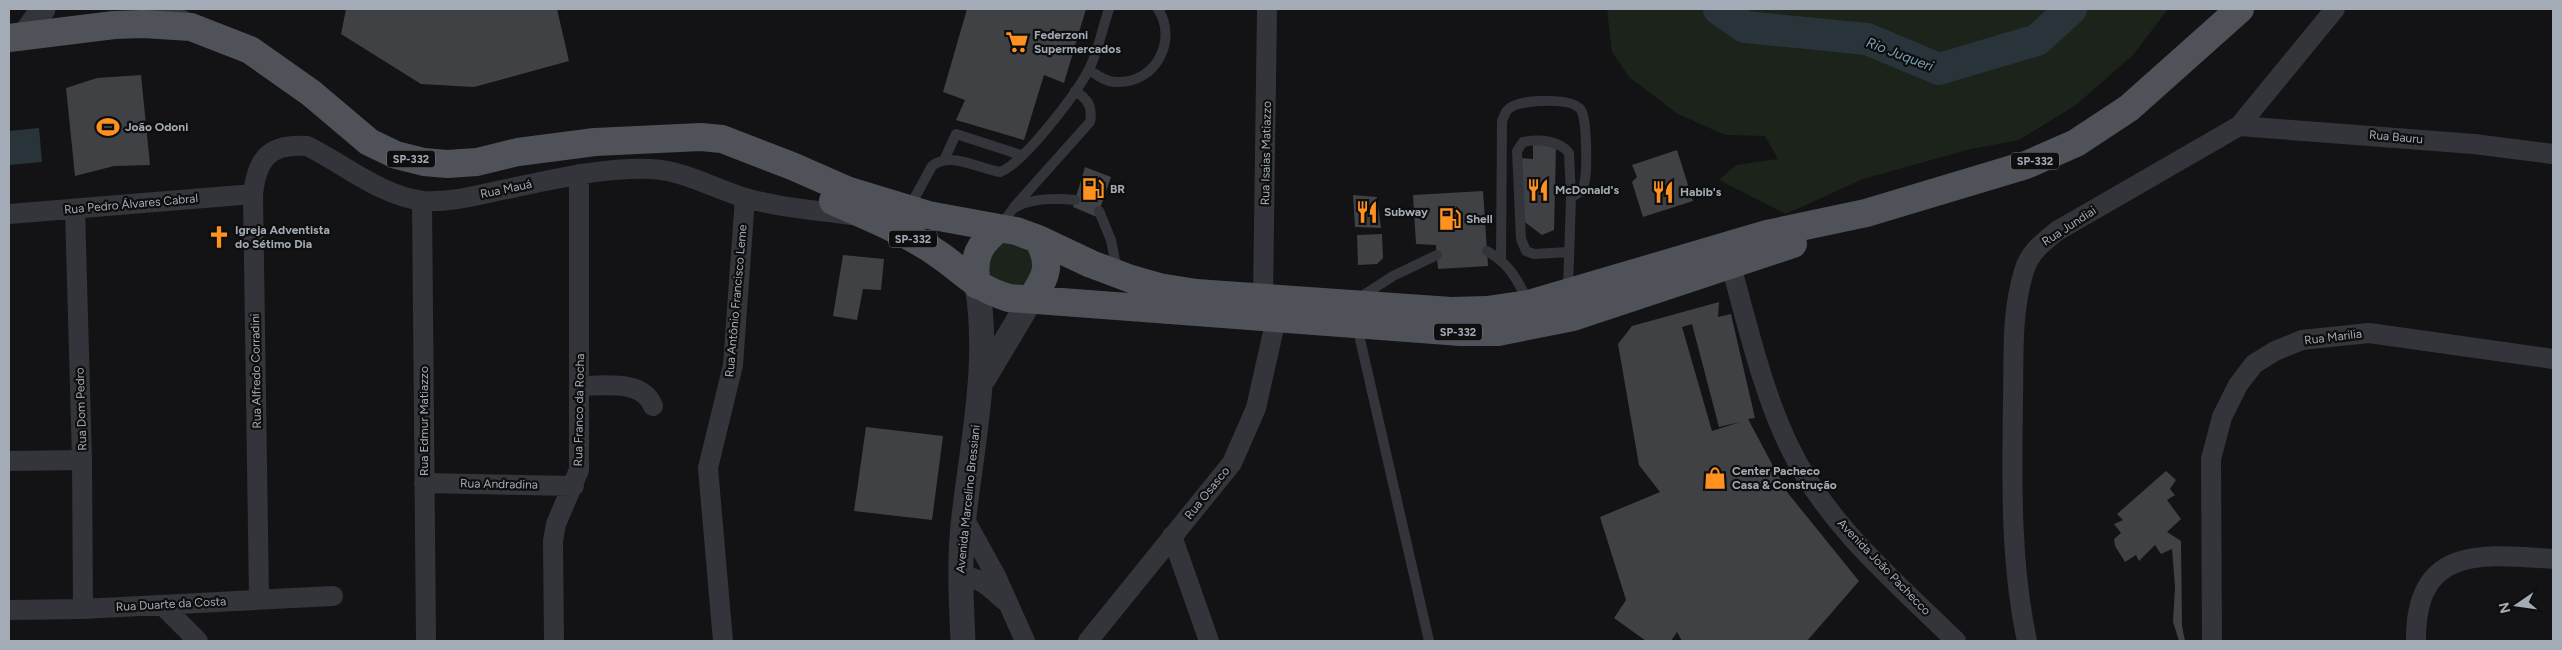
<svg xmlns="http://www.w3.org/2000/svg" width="2562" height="650" viewBox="0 0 2562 650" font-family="Figtree,sans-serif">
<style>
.green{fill:#1b231b}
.water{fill:#283439}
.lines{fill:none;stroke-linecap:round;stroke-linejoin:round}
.river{stroke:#283439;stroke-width:32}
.building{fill:#3f4145;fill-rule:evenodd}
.service{stroke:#33353a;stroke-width:10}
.minor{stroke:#33353a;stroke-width:20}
.tertiary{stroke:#33353a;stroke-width:25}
.primary{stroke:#4f5359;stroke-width:28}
.labels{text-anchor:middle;stroke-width:4.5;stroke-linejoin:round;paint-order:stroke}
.shield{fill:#0e0e0f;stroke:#767d84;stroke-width:1}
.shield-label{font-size:11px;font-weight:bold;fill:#a3acb6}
.poi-label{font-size:12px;font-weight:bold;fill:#a3acb6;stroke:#0e0e0f;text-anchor:start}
.street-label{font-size:12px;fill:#a3acb6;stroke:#0e0e0f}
.water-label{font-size:14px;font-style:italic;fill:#77a1b4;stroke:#0e0e0f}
</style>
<rect width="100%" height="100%" fill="#131315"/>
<!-- green -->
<path class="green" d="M1607,9h561l-35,46 -57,50 -57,35 -48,9 -108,30 -77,35 -67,-34 17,-15 42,-6 -13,-23 -40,-1 -47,-21 -49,-37 -17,-25z
M1005,242l21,4 13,17 -17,27 -19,-5 -16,-13 5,-26z"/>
<!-- water -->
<path class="water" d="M39,128l3,34 -33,3v-34z"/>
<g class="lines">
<!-- river -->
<path class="river" d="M1719,9l26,18 122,12 72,30 98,-29 34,-31"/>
</g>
<!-- building -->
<path class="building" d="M346,9h211l12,52 -95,26 -53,-3 -80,-50z
M967,9h119l-22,74 -20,-8 -20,65 -68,-20 9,-20 -22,-8z
M141,75l9,90 -36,1 -39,10 -9,-88 31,-10z
M1533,144l23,2 -2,84 -12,5 -20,-15 -1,-62 12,1z
M1677,150l16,51 -50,16 -11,-35 5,-5 -5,-12z
M1085,167l26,10 -14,40 -24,-10z
M1483,191l5,75 -50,3 -2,-24 -20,-1 -3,-49z
M1353,195l24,2 4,31 -26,-1z
M1382,234l1,24 -6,6 -19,1 -1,-30z
M843,255l41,4 -3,31 -18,-1 -6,31 -24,-4z
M1719,302l-1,15 13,-3 24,104 -7,1 39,73 72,89 -52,60h-125l-5,-9 -6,9h-25l-32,-23 12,-18 -26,-83 60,-25 -21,-27 -21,-121 14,-18zM1692,324l27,103 21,-5 -28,9 -30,-104z
M866,427l77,9 -11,84 -78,-9z
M2166,471l10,9 -6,9 5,6 -8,5 14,19 -14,13 14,9 1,85 3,15h-6l-6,-19 2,-35 -3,-38 -11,5 -6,-9 -16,16 -3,-6 -11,7 -10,-16 -1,-7 7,-6 -7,-9 9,-4 -6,-6z"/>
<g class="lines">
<!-- service -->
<path class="service" d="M1089,70c8,5 17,12 27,12 40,2 62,-42 42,-73
M945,158l11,-24 65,21
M1014,207l76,-85c3,-15 -2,-23 -15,-31
M909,208l23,-42c19,-15 47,3 68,6 23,-8 76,-78 88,-101 10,-18 14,-42 21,-62
M1099,211l12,29 6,30
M1002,226c3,-5 8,-16 14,-19 15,-9 42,-9 59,-7
M1487,251c24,14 30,29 42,52
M1501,259l1,-138c3,-7 4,-12 11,-15 13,-6 59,-9 68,4 6,10 7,67 2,77 -2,5 -7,8 -12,10
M1568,290l3,-93 -2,-44c-10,-13 -31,-14 -46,-11l-6,9 4,88 5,12 8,3 35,-2
M1359,298l34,-22 44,-21
M1357,326l72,315"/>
<!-- minor -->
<path class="minor" d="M2239,126l235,18 79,10
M422,201l4,440
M75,209l7,251 1,149
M9,214l244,-20
M1731,266c17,60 31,124 58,180 37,78 107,136 167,195
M1263,298l4,-289
M580,386c24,0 63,-7 73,20
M9,461l73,-1
M424,483l150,3
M964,518l32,58 29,65
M1172,536l37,105
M960,577c19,-2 31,12 45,24
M259,599l-6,-405c4,-35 16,-51 54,-48 37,18 74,50 116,55 26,2 54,-6 79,-11 50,-10 99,-23 150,-21 33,2 63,20 94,29 34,10 70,12 105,17
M162,605l36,36
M9,610l74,-1 250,-13
M554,641l-1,-100 3,-17 23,-54v-296
M723,641l-15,-173 25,-103 12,-167
M1088,641l144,-178 24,-55 20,-89
M2027,641c-17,-79 -15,-161 -14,-242 1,-42 -2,-86 11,-128 5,-18 18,-28 33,-40l182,-105 96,-117
M2212,641l-1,-182 11,-42 16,-32 16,-21 21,-13 27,-11 67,-7 184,26
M2416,641c-1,-96 66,-87 137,-82"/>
<!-- tertiary -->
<path class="tertiary" d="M153,9l36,17
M23,37l20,-28
M984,378l47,-79
M963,641c-2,-42 -4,-84 1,-125 9,-77 26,-154 13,-231"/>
<!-- primary -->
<path class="primary" d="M9,38l105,-13 29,-1 48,3 59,23 61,43 58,49 27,13 28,7 23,2 30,-2 41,-10 77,-10 106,-5 21,2 70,27 57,25 79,24 88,16 22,8 53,25 40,15 28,8 37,6 255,18 36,-1 42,-6 238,-70 99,-21 160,-48 50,-22 53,-35 111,-99
M833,201c35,16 74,31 105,53 28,19 37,34 71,44l452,34h37l75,-15 220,-73
M977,285c-5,-27 1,-41 23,-57
M1031,299c16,-23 21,-34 7,-60"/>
</g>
<!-- icons -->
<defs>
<symbol id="supermarket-bare" viewBox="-9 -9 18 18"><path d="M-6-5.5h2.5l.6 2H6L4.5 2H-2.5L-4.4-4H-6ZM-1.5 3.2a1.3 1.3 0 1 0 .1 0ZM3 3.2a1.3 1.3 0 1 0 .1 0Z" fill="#ff9121" stroke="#0e0e0f" stroke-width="2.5" paint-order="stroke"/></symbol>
<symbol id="stadium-bare" viewBox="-9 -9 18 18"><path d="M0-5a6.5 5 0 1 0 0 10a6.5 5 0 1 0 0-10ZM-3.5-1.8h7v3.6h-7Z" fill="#ff9121" stroke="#0e0e0f" stroke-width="2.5" paint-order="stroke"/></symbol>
<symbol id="fuel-bare" viewBox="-9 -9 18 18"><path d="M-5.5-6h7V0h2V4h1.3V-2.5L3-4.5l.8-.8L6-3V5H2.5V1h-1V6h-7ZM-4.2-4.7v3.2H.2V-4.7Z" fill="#ff9121" stroke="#0e0e0f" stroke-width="2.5" paint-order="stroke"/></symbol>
<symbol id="restaurant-bare" viewBox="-9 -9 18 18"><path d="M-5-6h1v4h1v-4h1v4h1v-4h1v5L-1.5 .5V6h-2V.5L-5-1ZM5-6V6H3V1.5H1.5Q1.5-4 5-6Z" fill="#ff9121" stroke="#0e0e0f" stroke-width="2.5" paint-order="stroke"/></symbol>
<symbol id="church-bare" viewBox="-9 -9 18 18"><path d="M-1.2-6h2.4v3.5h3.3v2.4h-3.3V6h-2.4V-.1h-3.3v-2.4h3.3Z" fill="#ff9121" stroke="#0e0e0f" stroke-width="2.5" paint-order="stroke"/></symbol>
<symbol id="shop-bare" viewBox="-9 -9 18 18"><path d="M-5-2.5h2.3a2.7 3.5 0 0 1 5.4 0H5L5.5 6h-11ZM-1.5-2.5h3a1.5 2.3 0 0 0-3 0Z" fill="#ff9121" stroke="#0e0e0f" stroke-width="2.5" paint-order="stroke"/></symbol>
</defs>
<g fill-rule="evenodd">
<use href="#supermarket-bare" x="1001" y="26" width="32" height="32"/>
<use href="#stadium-bare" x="92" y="111" width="32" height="32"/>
<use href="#fuel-bare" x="1077" y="173" width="32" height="32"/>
<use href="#restaurant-bare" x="1522" y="174" width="32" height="32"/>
<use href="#restaurant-bare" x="1647" y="176" width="32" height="32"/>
<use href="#restaurant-bare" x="1351" y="196" width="32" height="32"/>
<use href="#fuel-bare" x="1434" y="203" width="32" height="32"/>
<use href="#church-bare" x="203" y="221" width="32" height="32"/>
<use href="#shop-bare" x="1699" y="462" width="32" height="32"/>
</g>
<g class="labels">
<!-- shield labels -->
<g class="shield">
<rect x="387" y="150.5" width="48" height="17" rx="4"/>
<rect x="2011" y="152.5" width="48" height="17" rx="4"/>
<rect x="889" y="230.5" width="48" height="17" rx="4"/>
<rect x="1434" y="323.5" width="48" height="17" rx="4"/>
</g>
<g class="shield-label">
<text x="411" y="163">SP-332</text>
<text x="2035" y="165">SP-332</text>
<text x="913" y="243">SP-332</text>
<text x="1458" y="336">SP-332</text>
</g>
<!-- poi labels -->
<g class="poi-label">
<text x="1034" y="39">Federzoni<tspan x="1034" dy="14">Supermercados</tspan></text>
<text x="125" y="131">João Odoni</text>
<text x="1110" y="193">BR</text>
<text x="1555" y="194">McDonald's</text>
<text x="1680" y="196">Habib's</text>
<text x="1384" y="216">Subway</text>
<text x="1466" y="223">Shell</text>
<text x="235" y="234">Igreja Adventista<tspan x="235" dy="14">do Sétimo Dia</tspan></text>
<text x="1732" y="475">Center Pacheco<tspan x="1732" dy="14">Casa &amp; Construção</tspan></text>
</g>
<!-- street labels -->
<g class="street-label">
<text transform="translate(2396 137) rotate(5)" y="4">Rua Bauru</text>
<text transform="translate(1266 153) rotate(-89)" y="4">Rua Isaias Matiazzo</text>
<text transform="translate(506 189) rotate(-12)" y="4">Rua Mauá</text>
<text transform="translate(131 204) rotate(-5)" y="4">Rua Pedro Álvares Cabral</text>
<text transform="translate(2069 226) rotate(-33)" y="4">Rua Jundiai</text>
<text transform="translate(736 301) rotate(-85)" y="4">Rua Antônio Francisco Leme</text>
<text transform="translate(2333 337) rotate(-7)" y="4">Rua Marilia</text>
<text transform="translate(256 371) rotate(-91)" y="4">Rua Alfredo Corradini</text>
<text transform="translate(81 409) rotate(-92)" y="4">Rua Dom Pedro</text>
<text transform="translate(579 410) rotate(-89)" y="4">Rua Franco da Rocha</text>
<text transform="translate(424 421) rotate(-90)" y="4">Rua Edmur Matiazzo</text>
<text transform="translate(499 484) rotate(1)" y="4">Rua Andradina</text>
<text transform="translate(1207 493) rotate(-51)" y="4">Rua Osasco</text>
<text transform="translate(968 499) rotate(-84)" y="4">Avenida Marcelino Bressiani</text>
<text transform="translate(1884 567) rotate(46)" y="4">Avenida João Pachecco</text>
<text transform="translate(171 604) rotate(-3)" y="4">Rua Duarte da Costa</text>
</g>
<!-- water labels -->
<g class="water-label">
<text transform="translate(1900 54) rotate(21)" y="5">Rio Juqueri</text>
</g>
</g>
<!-- border -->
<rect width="2562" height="650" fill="none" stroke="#a3acb6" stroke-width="20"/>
<!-- north arrow -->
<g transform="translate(2517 605) rotate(257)" stroke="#0e0e0f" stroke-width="4" paint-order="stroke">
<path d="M0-4L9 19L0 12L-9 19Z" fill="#a3acb6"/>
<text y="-8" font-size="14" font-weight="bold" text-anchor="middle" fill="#a3acb6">N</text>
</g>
</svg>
